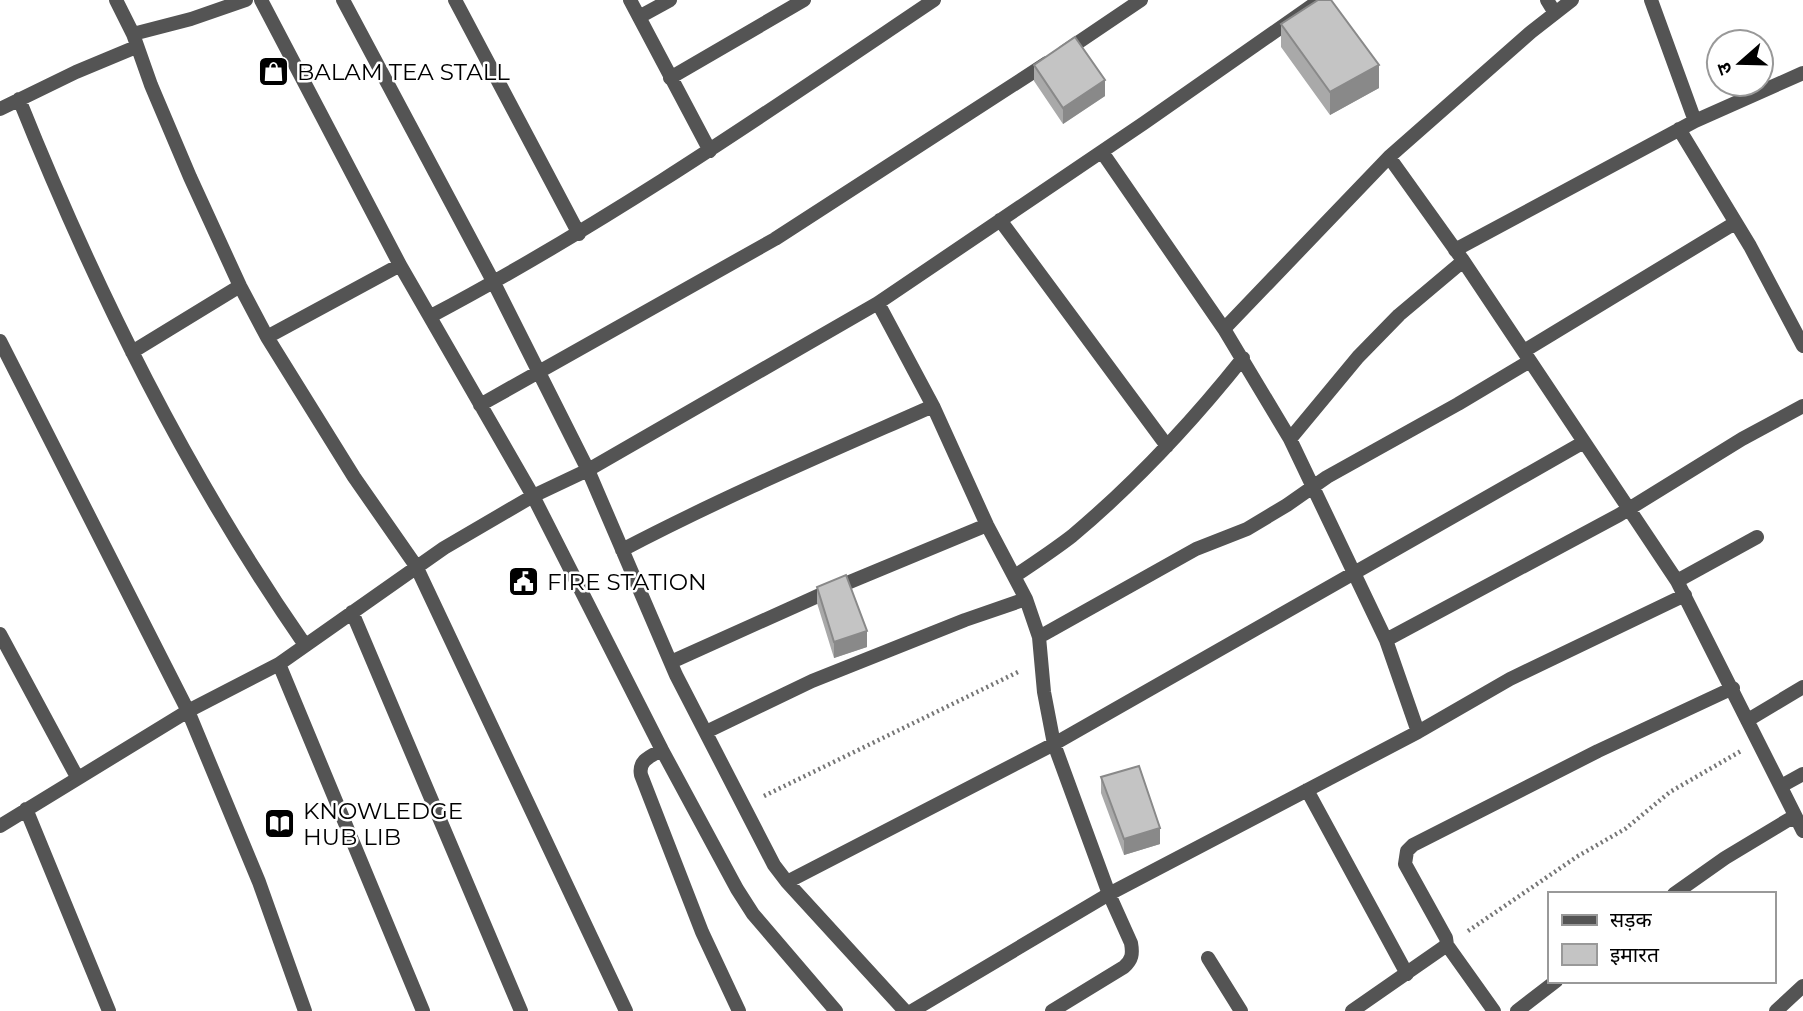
<svg xmlns="http://www.w3.org/2000/svg" width="1803" height="1011" viewBox="0 0 1803 1011" font-family="Montserrat,'Noto Sans Devanagari',sans-serif">
<style>
.lines{fill:none;stroke-linecap:round;stroke-linejoin:round}
.path{stroke:#767676;stroke-width:4.5;stroke-dasharray:2 3.5;stroke-linecap:butt}
.minor{stroke:#545454;stroke-width:14}
.wall{fill:#a9a9a9}
.shaded-wall{fill:#898989}
.building{fill:#c4c4c4;stroke:#898989;stroke-width:2}
.labels{text-anchor:middle;stroke-width:5;stroke-linejoin:round;paint-order:stroke}
.poi-label{font-size:23px;fill:#000;stroke:#fff;text-anchor:start}
</style>
<rect width="100%" height="100%" fill="#fff"/>
<g class="lines">
<!-- path -->
<path class="path" d="M764,796l256,-125
M1468,931l110,-75 47,-27 45,-37 71,-41"/>
<!-- minor -->
<path class="minor" d="M116,0l17,34 18,51 39,92 50,109 27,51 87,140 62,89 210,445
M261,0l139,265 133,231 129,254 75,139 16,25 83,97
M343,0l151,283 94,187 88,205 98,190 13,17 118,129
M455,0l124,234
M630,0l80,151
M1547,0l8,13
M1651,0l44,121
M639,17l31,-17
M133,34l58,-15 55,-19
M1064,52l77,-52
M670,78l134,-78
M19,99c77,192 168,376 286,546
M0,109l76,-37 60,-25
M1679,129l71,117 53,100
M1102,152l122,177 66,110 96,201 32,92
M1389,157l73,102 215,322 126,250
M1000,220l167,226
M1455,250l240,-129 108,-48
M878,303l55,103 54,119 39,74 13,38 5,55 10,52 55,150 22,49c2,11 1,17 -7,24l-72,44
M431,316c176,-93 338,-205 503,-316
M1224,329l165,-172 142,-125 41,-32
M267,337l133,-72
M0,341l188,370 71,171 46,129
M1524,351l211,-128
M132,352l108,-66
M480,405l295,-166 272,-176
M1290,439l68,-82 41,-42 63,-53v-3
M622,550c101,-53 207,-98 311,-144
M1015,576c19,-13 39,-26 57,-40 63,-53 120,-114 171,-178
M1677,581l80,-44
M352,612l169,399
M0,634l77,143
M1039,637l157,-88 51,-20 40,-24 40,-28 131,-73 72,-43
M1386,640l233,-125 123,-76 61,-33
M671,662l169,-76 147,-61
M279,664l144,347
M1748,720l55,-33
M706,732l106,-51 153,-61 61,-21
M662,750c-11,6 -24,10 -21,25l61,157 37,79
M1781,786l22,-12
M1307,790l100,184
M26,809l83,202
M0,826l188,-115 91,-47 165,-116 89,-52 55,-26 290,-167 266,-180 176,-123
M787,882l267,-138 530,-302
M1674,894l51,-36 63,-38 8,-1
M1447,945l47,66
M1208,958l33,53
M912,1011l197,-117 309,-162 92,-53 175,-84
M1352,1011l95,-66 -1,-7 -41,-74 2,-13 6,-6 185,-94 135,-63
M1517,1011l39,-30
M1776,1011l27,-25"/>
</g>
<!-- wall -->
<path class="wall" d="M1281,24l98,64 -49,27 -49,-68z
M1034,65l71,31 -42,28 -29,-43z
M817,587l50,60 -33,11 -17,-55z
M1101,777l59,67 -36,11 -23,-62z"/>
<!-- shaded-wall -->
<path class="shaded-wall" d="M1379,65v23l-49,27v-23z
M1105,80v16l-42,28v-16z
M867,631v16l-33,11v-16z
M1160,828v16l-36,11v-16z"/>
<!-- building -->
<path class="building" d="M1318,0h13l48,65 -49,27 -49,-68z
M1075,37l30,43 -42,28 -29,-43z
M846,575l21,56 -33,11 -17,-55z
M1139,766l21,62 -36,11 -23,-62z"/>
<!-- icons -->
<defs>
<symbol id="shop-square" viewBox="-11 -11 22 22"><rect x="-9" y="-9" width="18" height="18" rx="4" fill="#000" stroke="#fff"/><path d="M-5-2.5h2.3a2.7 3.5 0 0 1 5.4 0H5L5.5 6h-11ZM-1.5-2.5h3a1.5 2.3 0 0 0-3 0Z" fill="#fff"/></symbol>
<symbol id="civic-square" viewBox="-11 -11 22 22"><rect x="-9" y="-9" width="18" height="18" rx="4" fill="#000" stroke="#fff"/><path d="M-.6-6.5H3V-4.5H.6V-3L4-1V1h2V6H-6V1h2V-1L-.6-3ZM-1.2 2.5V6h2.4V2.5Z" fill="#fff"/></symbol>
<symbol id="library-square" viewBox="-11 -11 22 22"><rect x="-9" y="-9" width="18" height="18" rx="4" fill="#000" stroke="#fff"/><path d="M-6-4Q-3-5.5-.7-3.5V5Q-3 3-6 4ZM6-4Q3-5.5 .7-3.5V5Q3 3 6 4Z" fill="#fff"/></symbol>
</defs>
<g fill-rule="evenodd">
<use href="#shop-square" x="256" y="54" width="35" height="35"/>
<use href="#civic-square" x="506" y="564" width="35" height="35"/>
<use href="#library-square" x="262" y="806" width="35" height="35"/>
</g>
<g class="labels">
<!-- poi labels -->
<g class="poi-label">
<text x="297" y="80">BALAM TEA STALL</text>
<text x="547" y="590">FIRE STATION</text>
<text x="303" y="819">KNOWLEDGE<tspan x="303" dy="26">HUB LIB</tspan></text>
</g>
</g>
<!-- legend -->
<rect x="1548" y="892" width="228" height="91" fill="#ffffff" stroke="#999999" stroke-width="2"/>
<rect x="1562" y="915" width="35" height="10" fill="#545454" stroke="#999999" stroke-width="2"/>
<text x="1610" y="927" font-size="21" fill="#000000">सड़क</text>
<rect x="1562" y="944" width="35" height="21" fill="#c4c4c4" stroke="#999999" stroke-width="2"/>
<text x="1610" y="962" font-size="21" fill="#000000">इमारत</text>
<!-- north arrow -->
<g transform="translate(1740 63) rotate(250)"><circle r="33" fill="#ffffff" stroke="#999999" stroke-width="2"/>
<path d="M0-5L12 26L0 18L-12 26Z" fill="#000000"/>
<text y="-10" font-size="19" font-weight="bold" text-anchor="middle" fill="#000000">उ</text>
</g>
</svg>
